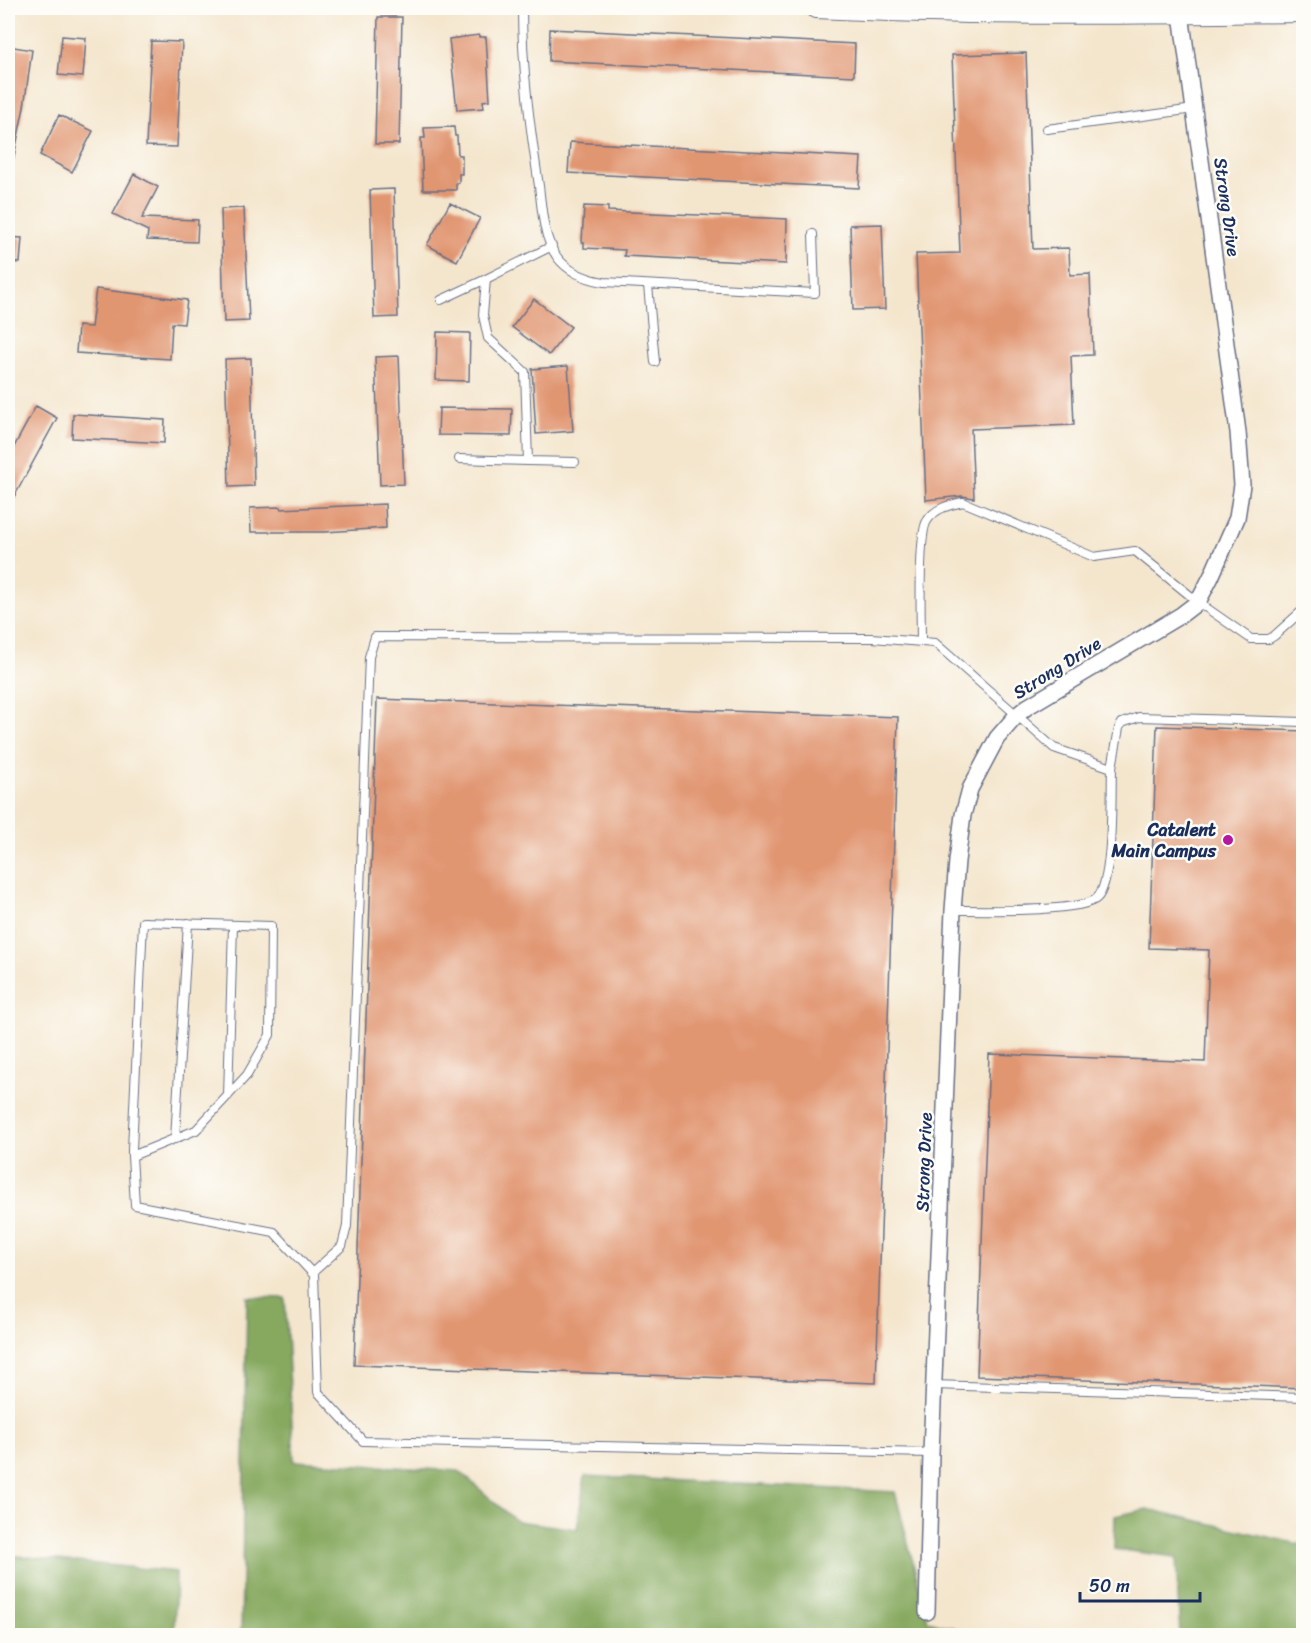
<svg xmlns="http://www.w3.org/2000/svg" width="1311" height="1643" viewBox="0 0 1311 1643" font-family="Sriracha,sans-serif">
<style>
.forest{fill:#86a95e;stroke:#506c5e;stroke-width:1.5}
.building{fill:#e19672}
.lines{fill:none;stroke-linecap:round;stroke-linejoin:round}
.service-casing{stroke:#676f85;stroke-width:10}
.minor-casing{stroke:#676f85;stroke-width:18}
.tertiary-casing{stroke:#676f85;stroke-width:22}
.service{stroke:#fff;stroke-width:8}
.minor{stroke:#fff;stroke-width:15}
.tertiary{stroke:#fff;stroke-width:20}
.poi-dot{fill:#b5179e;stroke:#fdfcf7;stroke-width:2}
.labels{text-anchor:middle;stroke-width:5;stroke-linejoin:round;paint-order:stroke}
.street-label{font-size:18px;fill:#1b2f5e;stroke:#fdfcf7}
.poi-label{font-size:18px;font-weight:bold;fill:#1b2f5e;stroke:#fdfcf7;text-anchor:end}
</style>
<rect width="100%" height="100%" fill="#fdfcf7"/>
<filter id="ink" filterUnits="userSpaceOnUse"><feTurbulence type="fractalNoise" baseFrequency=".0167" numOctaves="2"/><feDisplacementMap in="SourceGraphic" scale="12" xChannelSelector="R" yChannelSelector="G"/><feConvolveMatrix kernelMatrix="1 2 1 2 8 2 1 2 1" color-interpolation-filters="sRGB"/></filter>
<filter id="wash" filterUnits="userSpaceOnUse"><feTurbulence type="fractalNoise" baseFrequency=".008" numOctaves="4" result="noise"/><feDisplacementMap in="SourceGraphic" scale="24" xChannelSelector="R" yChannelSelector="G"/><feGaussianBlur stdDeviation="1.35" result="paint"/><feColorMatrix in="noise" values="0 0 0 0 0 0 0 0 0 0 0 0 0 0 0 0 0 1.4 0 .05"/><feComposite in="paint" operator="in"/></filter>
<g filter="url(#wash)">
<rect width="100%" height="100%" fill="#f4e6cd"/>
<!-- forest -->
<path class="forest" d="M247,1297l38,1 9,163 165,10 57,50 61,8 8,-53 310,16 33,129 53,14 -740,1z
M1147,1509l156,36v90h-123l-4,-78 -62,-8 1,-33z
M8,1555l168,17 -2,63h-166z"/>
<g id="blocks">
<!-- building -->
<path class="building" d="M378,17h24l-3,127h-24z
M550,29l305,15 -1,32 -305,-15z
M479,35v2h7l4,63 -7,1 1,7 -27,2 -8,-71z
M62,36l24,2 -3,39 -25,-2z
M151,41l31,1 -5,105 -31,-1z
M8,46l24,4 -8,57 -11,54 -5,-1z
M1026,53l7,196 36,-1 1,27 20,-1 3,81 -22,1 3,69 -103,4 3,69 -12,-2 -36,4 -10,-246 44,-1 -8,-198z
M59,115l34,16 -21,41 -32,-17z
M454,127l1,9h2l1,19h4v19h-3v9h-3v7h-33l-2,-52h4l-1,-10z
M570,142l291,15 -2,31 -291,-15z
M134,174l24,13 -16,31 56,2 -1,22 -50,-2 1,-9 -35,-17z
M394,189l4,128 -24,1 -4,-128z
M450,203l30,15 -23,43 -30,-16z
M584,206l24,1v4l179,8 -1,45 -162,-8 1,-6 -41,-2v-6h-2z
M244,208l5,113 -25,1 -3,-113z
M882,224l3,85 -32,1 -3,-85z
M8,237l14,1 -2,25 -12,-1z
M96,289l91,11 -3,24 -12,-1 -2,36 -94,-6 2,-27 13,1z
M534,299l37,28 -22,28 -37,-28z
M437,332l33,1 -1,48 -33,-1z
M399,356l5,128 -24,1 -5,-128z
M251,358l3,128 -25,1 -4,-128z
M568,366l5,65 -37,3 -4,-65z
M36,406l21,12 -49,90v-50z
M439,408l73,1 -1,27 -73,-1z
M73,414l92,6 -1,23 -92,-5z
M385,504l1,24 -61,4h-74l-1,-24 31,-1v2z
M377,699l521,18 -22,666 -522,-18z
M1157,726l147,5v657l-327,-12 12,-322 216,8 4,-112 -60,-2z"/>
</g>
</g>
<g filter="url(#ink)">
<use href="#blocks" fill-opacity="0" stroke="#676f85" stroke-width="1.5"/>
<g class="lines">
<defs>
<path id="service" d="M522,8c0,59 8,119 17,178 3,24 4,51 18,71 12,16 29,22 47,25l211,11 -2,-59
M1047,129l147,-20
M552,246l-66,33 -3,36 5,23 37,34 3,89 47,1
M648,285l7,77
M441,300l45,-21
M459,459l69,2
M921,642c0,-21 -3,-108 6,-121 8,-13 22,-16 36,-19l131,55 41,-6 63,51 53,37h18l5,-3 30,-27
M1112,768l7,-40 3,-5 17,-6 165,5
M228,1096l5,-171
M175,1139l13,-216
M132,1156l64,-26 51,-55 23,-40 1,-109 -128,-4 -11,227v7l3,49 139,27 40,43 4,117 45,49 568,12
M312,1273l30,-27 5,-20 22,-569 6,-20 497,1 63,5 119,105 58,20c-1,26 2,113 -15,130 -15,15 -118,12 -144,12
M934,1385l370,12"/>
<path id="minor" d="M927,1612l4,-159 22,-543 4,-49 6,-46 7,-26 27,-51 20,-23 10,-8 154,-92 17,-13 13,-25 26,-59 5,-33 -4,-53 -57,-418"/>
<path id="tertiary" d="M816,8c162,8 325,6 488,4"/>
</defs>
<!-- service casing -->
<use href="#service" class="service-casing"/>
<!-- minor casing -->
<use href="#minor" class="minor-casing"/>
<!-- tertiary casing -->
<use href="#tertiary" class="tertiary-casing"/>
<!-- service -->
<use href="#service" class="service"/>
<!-- minor -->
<use href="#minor" class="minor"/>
<!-- tertiary -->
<use href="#tertiary" class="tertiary"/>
</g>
</g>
<!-- markers -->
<circle class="poi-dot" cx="1228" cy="840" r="6"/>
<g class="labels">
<!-- street labels -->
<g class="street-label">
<text transform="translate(1227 207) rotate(82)" y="6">Strong Drive</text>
<text transform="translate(1057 668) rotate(-32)" y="6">Strong Drive</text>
<text transform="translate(924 1162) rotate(-88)" y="6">Strong Drive</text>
</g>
<!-- poi labels -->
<g class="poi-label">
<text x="1216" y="836">Catalent<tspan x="1216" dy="21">Main Campus</tspan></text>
</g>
</g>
<!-- margin -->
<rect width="1311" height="1643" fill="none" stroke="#fdfcf7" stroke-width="30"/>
<!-- scale -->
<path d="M1080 1592v9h120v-9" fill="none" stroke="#1b2f5e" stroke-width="3"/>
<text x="1089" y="1592" font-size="18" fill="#1b2f5e" stroke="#fdfcf7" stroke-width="4.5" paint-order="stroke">50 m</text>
</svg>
